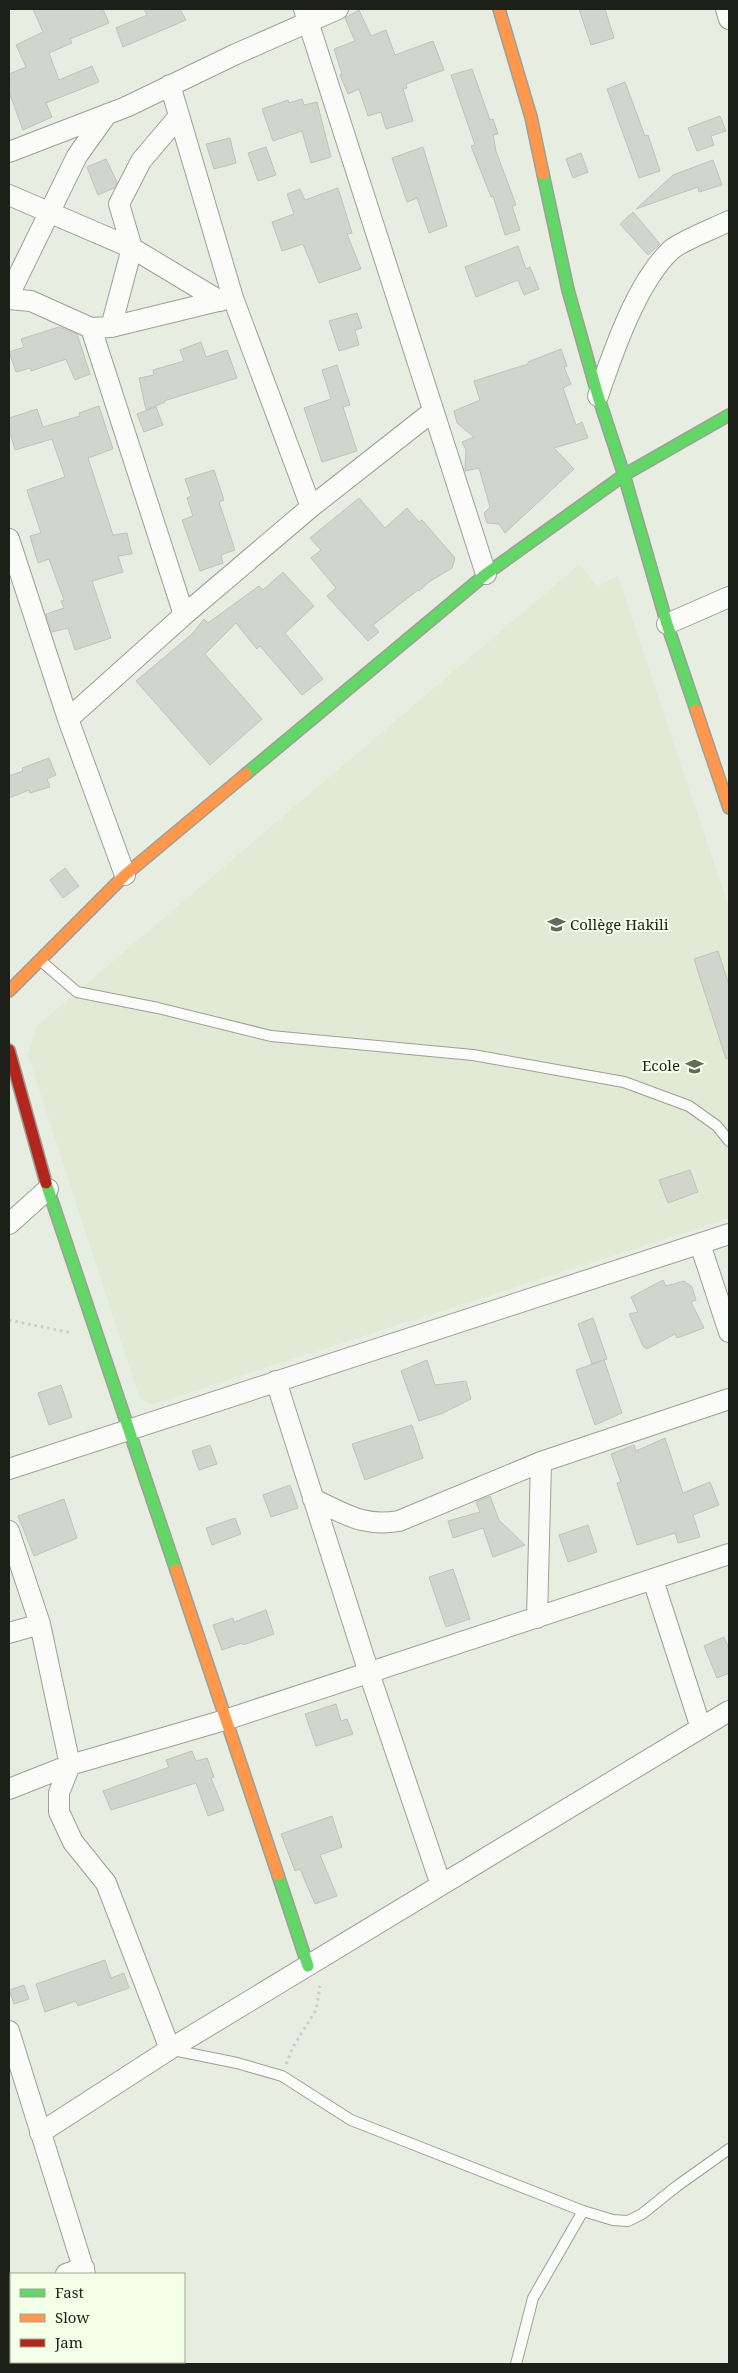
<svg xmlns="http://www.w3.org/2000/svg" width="738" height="2373" viewBox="0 0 738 2373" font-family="'Noto Serif',serif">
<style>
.built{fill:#e0ead4}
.building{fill:#d1d5cc;stroke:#bfc4ba}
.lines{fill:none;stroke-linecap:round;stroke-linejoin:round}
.lane-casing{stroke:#9ca096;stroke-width:12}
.street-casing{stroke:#9ca096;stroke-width:22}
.fast-casing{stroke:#9ca096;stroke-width:14}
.slow-casing{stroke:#9ca096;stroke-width:14}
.jam-casing{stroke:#9ca096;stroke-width:14}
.path{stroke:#cccec9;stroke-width:3;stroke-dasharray:2.5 4;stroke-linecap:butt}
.lane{stroke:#fbfcfa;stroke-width:10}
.street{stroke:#fbfcfa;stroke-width:20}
.fast{stroke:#63d668;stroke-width:11}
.slow{stroke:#ff974d;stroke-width:11}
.jam{stroke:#b3261e;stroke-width:11}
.labels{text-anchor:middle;stroke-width:4;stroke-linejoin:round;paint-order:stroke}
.poi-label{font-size:15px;fill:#1d2018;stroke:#f4ffe8;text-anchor:start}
</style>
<rect width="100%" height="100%" fill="#e7ede0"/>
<!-- built -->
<path class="built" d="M580,564l17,23 21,-11 111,332v310l-576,186 -13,-5 -112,-344 9,-29z"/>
<!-- building -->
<path class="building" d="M33,9h70l6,14 -39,16 2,4 -23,10 10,27 33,-14 7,16 -53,21 6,14 -29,13 -14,-38v-18l17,-7 -10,-22 27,-13z
M144,9h36l6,11 -63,27 -7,-19 31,-13z
M579,9h26l9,29 -23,7z
M359,10l12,26 15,-6 9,25 38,-14 11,29 -38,14 1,4 -4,1 10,32 -27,8 -5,-17 -13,4 -9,-27 -11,5 -8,-19 2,-1 -8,-25 21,-8 -10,-23z
M472,69l18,51 3,-1 5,15 -5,1 3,16 20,54 -4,1 8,24 -15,5 -12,-39 -2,1 -20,-51 4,-1 -24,-70z
M625,82l20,54 3,-1 12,36 -21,7 -32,-89z
M302,99l2,6 13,-3 14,55 -20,6 -9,-32 -29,10 -11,-32 26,-9 1,3z
M720,116l6,15 -15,5 3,9 -17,6 -9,-23z
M230,138l6,25 -22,6 -8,-25z
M266,147l10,28 -18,6 -10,-28z
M423,147l24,79 -18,7 -12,-35 -10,4 -15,-44z
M581,153l7,19 -15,6 -7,-19z
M106,159l11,23 -3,6 -16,7 -11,-28z
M713,160l9,25 -23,7 -1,-5 -62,22 37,-34z
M338,188l14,45 -5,1 14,35 -42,14 -16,-39 -21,7 -10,-29 22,-8 -7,-20 13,-5 5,11z
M633,212l27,32 -12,11 -28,-31z
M518,246l8,23 4,-2 9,22 -15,6 -6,-15 -42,17 -11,-30z
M357,313l5,15 -7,2 4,15 -20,6 -10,-30z
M59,327l18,7 13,40 -15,6 -9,-21 -35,12 -1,-3 -14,4 -7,-20 15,-5 -3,-8z
M201,342l5,15 21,-7 10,28 -73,23 1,1 -19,8 -7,-32 15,-3 -1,-5 31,-9 -4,-11z
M561,349l6,17 -3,1 7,17 -8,4 13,37 6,-3 6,16 -34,10 20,21 -69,64 -6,-9 -12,-1 -3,-10 6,-6 -11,-39 -14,3v-2l1,-19 -4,-8 12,-5 -17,-14 -3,-12 26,-11 -6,-19 54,-17v-2z
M337,365l13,40 -7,2 14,44 -35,11 -18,-54 27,-9 -9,-29z
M99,406l14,43 -25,9 25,77 14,-2 5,21 -14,2 5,16 -31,9 19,57 -36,12 -7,-22 -16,4 -6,-18 18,-6 -3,-7 3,-1 -15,-41 -11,4 -8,-27 11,-3 -14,-43 38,-13 -13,-38 -37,11 -6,-21v-11l28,-9 6,18 37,-11 -1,-3z
M156,407l7,18 -19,7 -7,-18z
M214,470l10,30 -5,2 16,48 -14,5 2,8 -23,8 -18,-51 11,-4 -6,-18 4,-2 -6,-17z
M359,498l26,30 22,-20 12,14 3,-2 33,38 -3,10 -23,14 -10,9 -1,-1 -45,35 6,7 -11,9 -41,-45 9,-8 -25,-30 10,-8 -11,-12z
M283,572l31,34 -29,27 38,46 -21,16 -42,-49 -3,3 -21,-26 -31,31 57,65 -52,46 -74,-84 56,-47 12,-15 4,4 51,-37 4,4z
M49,758l7,17 -9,4 3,8 -20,6 -1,-3 -20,8v-22l14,-5 -1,-3z
M65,868l14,18 -16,12 -13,-18z
M718,951l11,34v73l-3,1 -32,-100z
M690,1170l8,22 -30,11 -9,-23z
M663,1280l3,6 18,-5 8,6 4,13 -5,2 13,26 -27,10 -2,-4 -28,15 -4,-3 -14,-32 9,-2 -7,-15z
M593,1318l14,41 -15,5 -14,-40z
M427,1360l8,25 31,-4 5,18 -28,14 -24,8 -18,-50z
M604,1360l18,53 -27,12 -19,-55z
M61,1385l11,32 -23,8 -11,-32z
M412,1425l11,33 -58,22 -13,-36z
M665,1438l18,55 27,-11 9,23 -26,10 7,22 -22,6 -3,-10 -38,12 -20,-62 4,-1 -10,-28 23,-9 2,6z
M210,1445l7,19 -18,6 -7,-19z
M290,1485l8,23 -27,9 -8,-22z
M490,1496l9,24 26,25 -32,12 -10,-29 -30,10 -5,-17 32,-9 -4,-10z
M64,1499l13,39 -43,18 -16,-40z
M235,1518l6,16 -29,11 -6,-17z
M588,1525l9,27 -29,10 -9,-27z
M453,1569l17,50 -24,8 -17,-50z
M266,1610l8,24 -31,11 -1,-2 -20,7 -9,-25 20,-7 1,4z
M724,1637l5,12v24l-12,5 -13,-32z
M336,1704l5,17 6,-2 6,15 -37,12 -11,-32z
M192,1751l4,10 11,-3 7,19 -3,1 13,32 -16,6 -12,-33 -85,27 -8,-19 66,-24 -3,-7z
M332,1816l10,31 -22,8 17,41 -22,8 -15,-35 -5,2 -14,-37z
M105,1960l6,18 13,-5 5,15 -51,18 -2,-5 -31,11 -9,-28z
M24,1985l5,14 -15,5 -5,-14z"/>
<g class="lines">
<defs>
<path id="lane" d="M41,961l36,31 81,16 113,28 202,19 151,27 65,24 28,20 12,15
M173,2050l64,13 45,13 69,44 232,91 30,9 15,1 14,-7 35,-28 52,-37
M516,2364l17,-66 50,-87"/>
<path id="street" d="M304,9l182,565
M726,9l3,10
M170,85l63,213 78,209
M9,152l117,-45 110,-53 102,-45
M9,195l123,53 88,53
M9,295l68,-139 30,-42
M9,299l22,2 60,27 20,-1 115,-28
M111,327l21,-79 -13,-44 22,-43 38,-45
M91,328l93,287
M598,396c15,-44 39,-114 73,-146 10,-9 44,-22 58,-29
M9,539l59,180 57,156
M667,624l62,-27
M68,719l116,-104 127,-108 121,-95
M9,1224l39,-35
M700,1244l29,88
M276,1381l93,292 72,212
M9,1469l720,-235
M313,1499c33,15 49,28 86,22l142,-59 188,-63
M9,1531l31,93 30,141 -11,28v19l14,30 33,41 64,166
M653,1580l48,148
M537,1618l4,-156
M9,1633l31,-9
M9,1789l61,-24 155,-45 504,-166
M9,2031l76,243
M40,2133l130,-84 559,-338
M66,2274l18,-6
M9,2293h2
M114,2362l1,2"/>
<path id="fast" d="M543,174l25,116 30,106 26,79 43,149 29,86
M246,774l240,-200 138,-99 105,-60
M46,1183l130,387
M278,1875l30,91"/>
<path id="slow" d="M499,9l32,108 12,57
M696,710l33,98
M9,991l116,-116 121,-101
M176,1570l102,305"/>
<path id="jam" d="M9,1050l37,133"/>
</defs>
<!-- lane casing -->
<use href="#lane" class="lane-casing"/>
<!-- street casing -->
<use href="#street" class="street-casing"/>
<!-- fast casing -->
<use href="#fast" class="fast-casing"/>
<!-- slow casing -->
<use href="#slow" class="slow-casing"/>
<!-- jam casing -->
<use href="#jam" class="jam-casing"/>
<!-- path -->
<path class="path" d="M9,1320l63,13
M286,2064l7,-17 23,-37 4,-24"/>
<!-- lane -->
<use href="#lane" class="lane"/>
<!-- street -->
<use href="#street" class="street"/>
<!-- fast -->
<use href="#fast" class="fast"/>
<!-- slow -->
<use href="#slow" class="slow"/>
<!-- jam -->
<use href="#jam" class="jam"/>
</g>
<!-- icons -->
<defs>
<symbol id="school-bare" viewBox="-9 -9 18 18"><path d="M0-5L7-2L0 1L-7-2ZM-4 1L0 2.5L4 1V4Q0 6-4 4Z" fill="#64685e" stroke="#f4ffe8" stroke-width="2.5" paint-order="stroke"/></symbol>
</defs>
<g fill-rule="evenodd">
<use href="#school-bare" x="544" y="912" width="25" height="25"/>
<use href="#school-bare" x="682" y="1054" width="25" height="25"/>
</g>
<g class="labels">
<!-- poi labels -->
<g class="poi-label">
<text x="570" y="930">Collège Hakili</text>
<text x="680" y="1071" text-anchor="end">Ecole</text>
</g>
</g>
<!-- border -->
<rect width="738" height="2373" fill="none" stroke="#1d2018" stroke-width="20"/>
<!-- legend -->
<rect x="10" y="2273" width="175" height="90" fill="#f4ffe8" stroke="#9ea695"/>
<rect x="20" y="2289" width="25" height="8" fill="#63d668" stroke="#9ea695"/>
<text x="55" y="2298" font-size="15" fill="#1d2018">Fast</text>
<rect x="20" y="2314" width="25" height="8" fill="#ff974d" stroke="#9ea695"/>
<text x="55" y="2323" font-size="15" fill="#1d2018">Slow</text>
<rect x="20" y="2339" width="25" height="8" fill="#b3261e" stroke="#9ea695"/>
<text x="55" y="2348" font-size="15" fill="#1d2018">Jam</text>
</svg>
